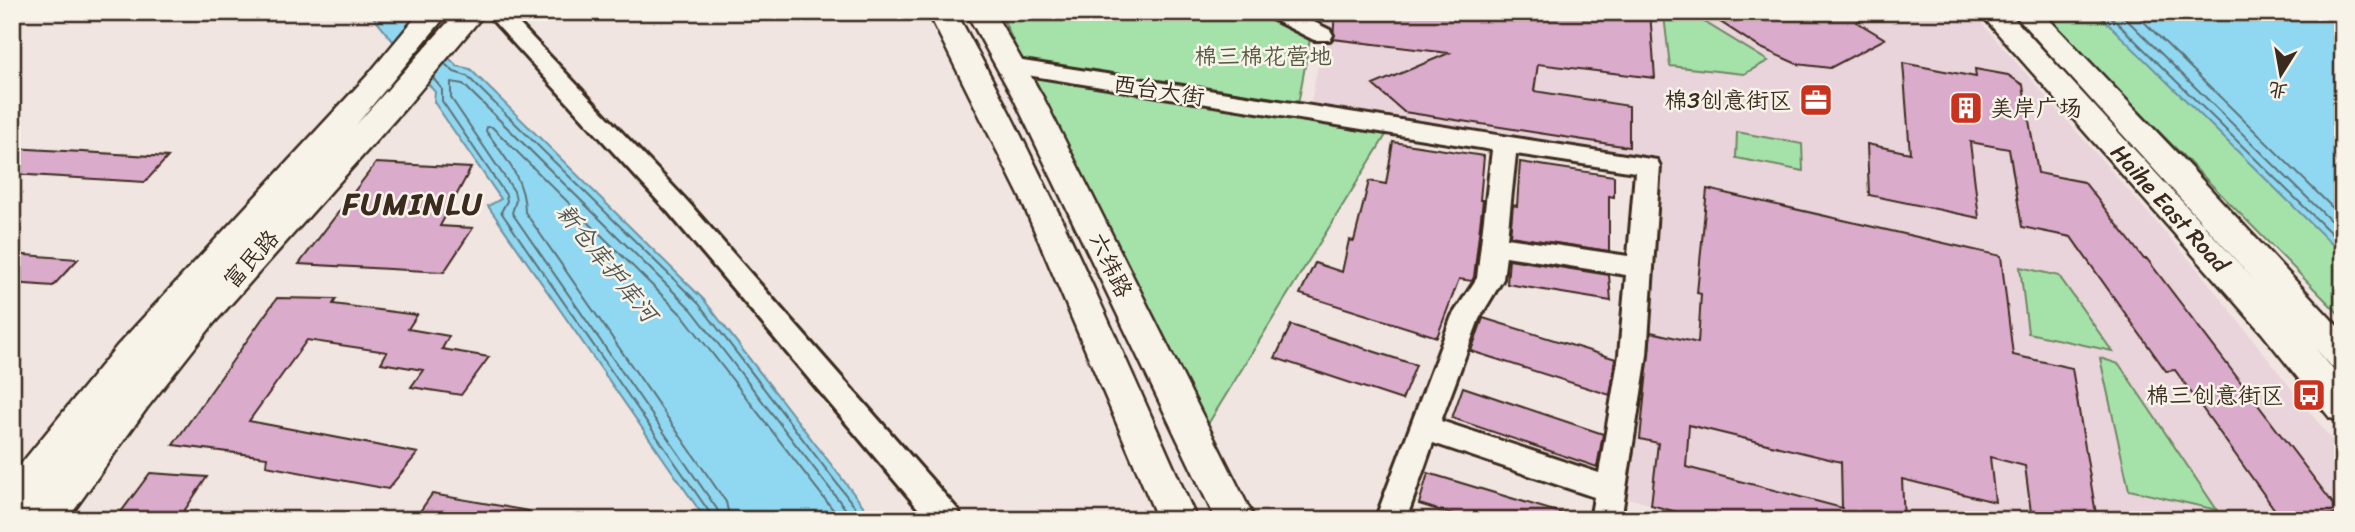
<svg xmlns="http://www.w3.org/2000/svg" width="2355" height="532" viewBox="0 0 2355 532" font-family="Sriracha,'LXGW WenKai TC',sans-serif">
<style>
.built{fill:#ead4db}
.green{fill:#a5e2aa;stroke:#708664;stroke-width:2}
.water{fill:#90d8f2;stroke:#6e929d;stroke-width:2}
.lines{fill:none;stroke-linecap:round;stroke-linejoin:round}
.shore{stroke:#5d7073;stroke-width:2}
.building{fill:#dbabcb;stroke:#3b2a1e;stroke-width:2;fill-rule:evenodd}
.minor-casing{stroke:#3b2a1e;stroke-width:6}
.major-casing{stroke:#3b2a1e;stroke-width:5}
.minor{fill:#f7f3e8;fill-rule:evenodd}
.major{fill:#f7f3e8;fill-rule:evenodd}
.labels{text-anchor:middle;stroke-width:5;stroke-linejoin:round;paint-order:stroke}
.park-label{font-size:23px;fill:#565841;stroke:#f7f3e8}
.street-label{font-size:23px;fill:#3b2a1e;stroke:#f7f3e8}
.poi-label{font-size:23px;fill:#3b2a1e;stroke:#f7f3e8;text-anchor:end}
.water-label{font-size:24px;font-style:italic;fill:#505653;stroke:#f7f3e8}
.district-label{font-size:30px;font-weight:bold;letter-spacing:2px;fill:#3b2a1e;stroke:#f7f3e8}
</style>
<rect width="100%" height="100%" fill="#f1e5e2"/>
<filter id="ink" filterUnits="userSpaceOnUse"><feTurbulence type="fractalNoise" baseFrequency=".0143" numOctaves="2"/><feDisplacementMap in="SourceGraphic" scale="14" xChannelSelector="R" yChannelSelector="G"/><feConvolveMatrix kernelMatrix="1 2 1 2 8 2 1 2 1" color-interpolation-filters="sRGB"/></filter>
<g filter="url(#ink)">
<!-- built -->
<path class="built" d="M1328,12h644l228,260 143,182v66h-636l-87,-24 41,-334 -352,-50z"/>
<!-- green -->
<path class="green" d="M1000,12h315l-17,92 -276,-43z
M2037,12h306v306l-222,-225z
M1664,16l37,4 67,41 -24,13 -74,-8z
M1033,76l353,59 -178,289z
M1737,132l65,12 1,27 -67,-13z
M2020,267l39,9 53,75 -84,-18z
M2100,358l19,6 98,146 -88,-20z"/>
<!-- water -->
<path class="water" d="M369,12h33l55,54 13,3 234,231 170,220h-168l-218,-314 13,-7 -67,-97 1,-10z
M2096,12h247v243z"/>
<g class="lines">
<!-- shore -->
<path class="shore" d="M2106,12l237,233
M2119,12l224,221
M2134,12l209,206
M445,64l9,8 13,4 232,228 166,216
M433,78l9,11v12l64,94 1,6 -6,11 209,301 1,7
M720,520l-3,-11 -205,-296 4,-13 -2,-9 -63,-93v-16l12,2 229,226 162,210
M730,520l-4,-18 -201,-290c0,-33 -21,-56 -39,-81l1,-4h5l192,190 157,203"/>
</g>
<!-- building -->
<path class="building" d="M1335,12h315l5,66 -117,-14 -4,27 95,15v41l-225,-35 -31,-27 76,-32 -116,-14z
M1711,12h166l-20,10 28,17 -55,29 -33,-4 -38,-17 -40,-26 4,-2z
M1903,63l73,14 -1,-8 33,6 15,10 15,88 46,9 60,77h3l194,255 -61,3 -105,-147 -9,1 -95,-134 -49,-10 -13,-78 -39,-7 9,76 -110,-23 -2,-51 43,9z
M1393,142l91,14 -4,44h3l-9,77 -2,4 -13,-2 -22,58 -137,-43 15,-31 27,9 7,-32 5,1 15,-60 17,3z
M12,148l156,9 -23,25 -133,-8z
M1520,162l94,14v21l-5,-1v55l-99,-15 3,-31 4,1z
M376,163l95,5 -31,58 33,2 -29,44 -145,-8z
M1707,189l294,67 12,99 59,13 25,152h-65l-7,-54 -35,-9 5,45 -93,-23 2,41h-198l-55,-15 7,-62 -18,-4 11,-107 47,11 3,-49 -4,-1zM1689,425l152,37 1,46 -156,-41z
M12,254l66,5 -25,27 -41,-3z
M1509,259l100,16 2,26 -104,-17z
M277,298l59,1 -3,5 84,11 -9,14 41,7 -7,13 47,8 -28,38 -50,-8 12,-17 -42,-7 6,-11 -80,-12 -58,81 169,32 -30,36 -122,-23 1,-9 -94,-12z
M1483,318l133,41 -6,36 -139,-44z
M1291,325l125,40 -14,35 -127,-42z
M1463,387l140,47 -6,33 -145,-49z
M150,473l57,4 -29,43h-63z
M1428,473l143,43v4h-100l-52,-16z
M432,494l97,17 -1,9h-114z"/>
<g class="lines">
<defs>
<path id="minor" d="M485,12h23l179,189 271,309 4,10h-34l-259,-307z
M1265,12h29l36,18 3,5 -3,5h-16l-46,-23z
M1010,59l647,101 3,6 -13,189 -26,165h-31l4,-23 -161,-54 -27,77h-31l77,-204 25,-38 15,-128 -490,-79 -3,-5 3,-5zM1516,154l119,18 -7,84 -121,-18zM1506,256l120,19 -7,80 -20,118 -158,-52 38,-102 24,-40z"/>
<path id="major" d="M420,12h29l-93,113 101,-113h29l-79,94 -193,217 -67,85 -80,112h-41l4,-10 -4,6 -14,4v-45l105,-129 250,-270z
M928,12h28c91,164 165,336 241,508h-39l-137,-321z
M966,12h28l50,87 211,421h-39l-202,-421z
M1979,12h29l246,268 -242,-268h30l132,138 169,182v38l-12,-4 -16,-18 28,33v41l-13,-4 -68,-85z"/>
</defs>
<!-- minor casing -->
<use href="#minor" class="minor-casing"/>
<!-- major casing -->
<use href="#major" class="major-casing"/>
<!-- minor -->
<use href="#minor" class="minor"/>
<!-- major -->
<use href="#major" class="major"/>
</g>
</g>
<!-- icons -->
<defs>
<symbol id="office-square" viewBox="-11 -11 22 22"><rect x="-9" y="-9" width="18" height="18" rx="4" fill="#c8321e" stroke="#f7f3e8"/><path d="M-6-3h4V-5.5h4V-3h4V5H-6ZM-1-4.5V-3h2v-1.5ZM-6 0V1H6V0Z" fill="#fff"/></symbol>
<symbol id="building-square" viewBox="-11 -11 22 22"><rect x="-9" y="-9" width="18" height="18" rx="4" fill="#c8321e" stroke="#f7f3e8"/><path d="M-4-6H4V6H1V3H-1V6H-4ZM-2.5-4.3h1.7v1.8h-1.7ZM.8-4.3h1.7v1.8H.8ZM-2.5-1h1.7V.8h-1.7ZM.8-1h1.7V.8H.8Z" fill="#fff"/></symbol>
<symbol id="bus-square" viewBox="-11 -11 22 22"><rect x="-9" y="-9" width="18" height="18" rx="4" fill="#c8321e" stroke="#f7f3e8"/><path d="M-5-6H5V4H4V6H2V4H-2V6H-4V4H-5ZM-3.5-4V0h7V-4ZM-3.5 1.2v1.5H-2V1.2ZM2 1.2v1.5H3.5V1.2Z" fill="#fff"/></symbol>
</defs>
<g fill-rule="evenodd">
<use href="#office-square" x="1797" y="81" width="38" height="38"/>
<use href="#building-square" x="1947" y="89" width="38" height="38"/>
<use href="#bus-square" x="2290" y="376" width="38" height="38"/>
</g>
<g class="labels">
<!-- park labels -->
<g class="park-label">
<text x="1263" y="64">棉三棉花营地</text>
</g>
<!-- street labels -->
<g class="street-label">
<text transform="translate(1159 90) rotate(9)" y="8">西台大街</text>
<text transform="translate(2170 208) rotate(48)" y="8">Haihe East Road</text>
<text transform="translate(251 259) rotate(-48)" y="8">富民路</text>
<text transform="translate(1111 265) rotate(64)" y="8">六纬路</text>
</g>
<!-- poi labels -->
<g class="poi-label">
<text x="1792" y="108">棉3创意街区</text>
<text x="1990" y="116" text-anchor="start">美岸广场</text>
<text x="2284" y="403">棉三创意街区</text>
</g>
<!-- water labels -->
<g class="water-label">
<text transform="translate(607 263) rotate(51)" y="8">新仓库护库河</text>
</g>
<!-- district labels -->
<g class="district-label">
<text x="413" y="214">FUMINLU</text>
</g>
</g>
<!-- margin -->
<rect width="2355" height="532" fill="none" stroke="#f7f3e8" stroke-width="42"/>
<rect x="21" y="21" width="2313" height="490" fill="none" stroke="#3b2a1e" stroke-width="2.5" filter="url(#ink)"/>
<!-- north arrow -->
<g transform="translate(2281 74) rotate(191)" stroke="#f7f3e8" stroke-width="5" paint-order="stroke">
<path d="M0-5L12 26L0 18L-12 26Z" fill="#3b2a1e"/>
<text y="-10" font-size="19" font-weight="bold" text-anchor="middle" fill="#3b2a1e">北</text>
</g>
</svg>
